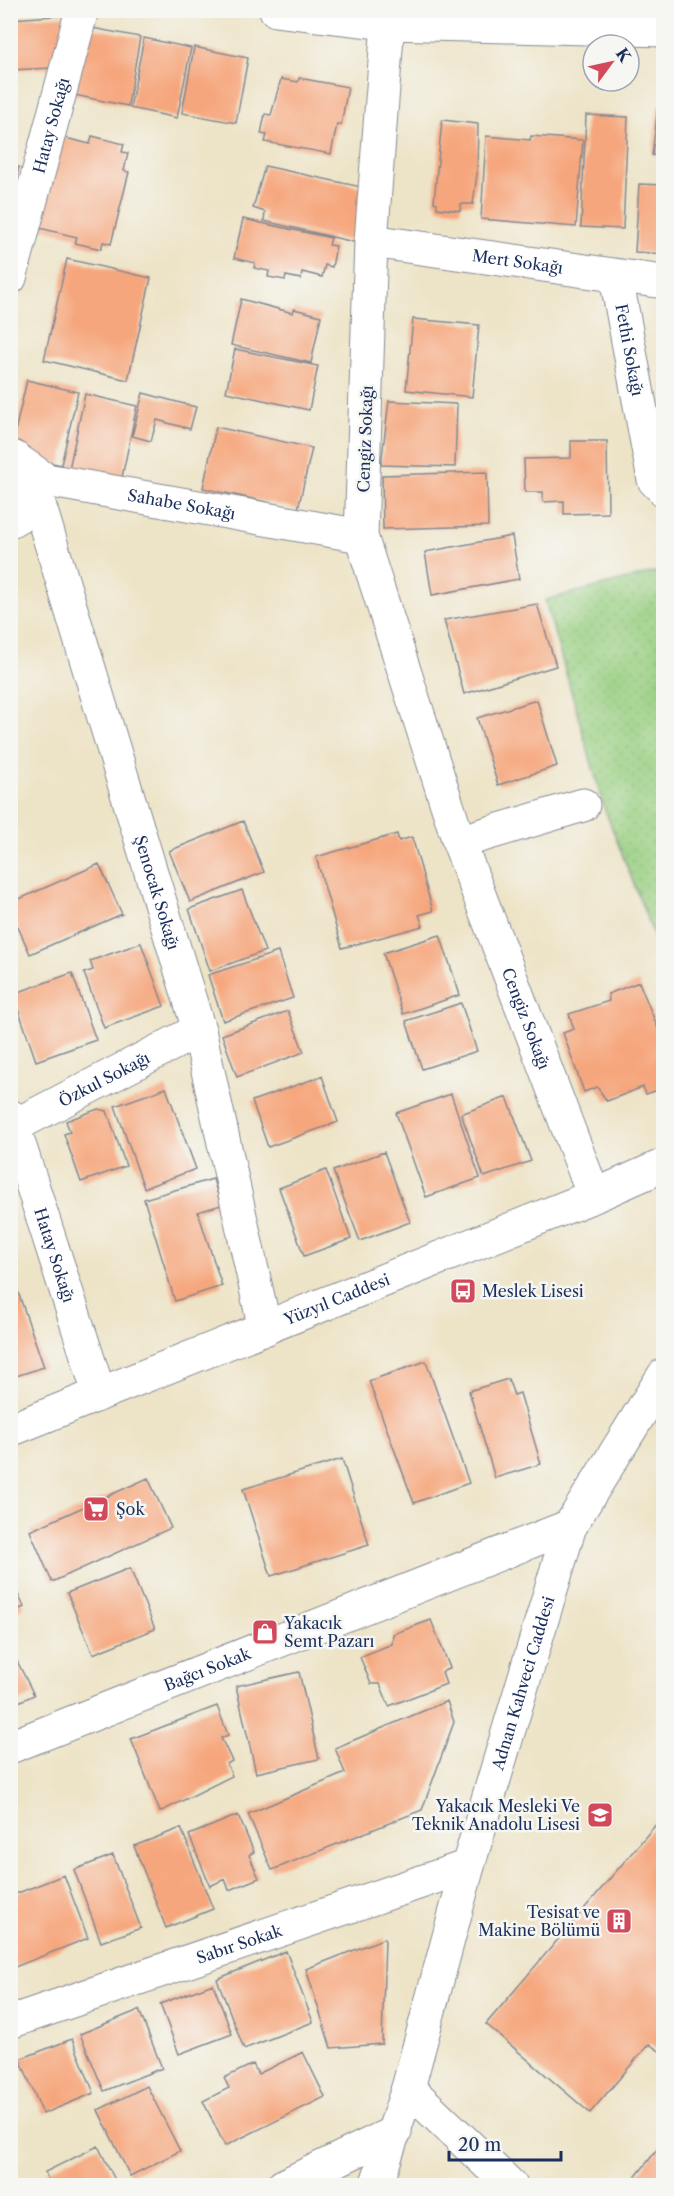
<svg xmlns="http://www.w3.org/2000/svg" width="674" height="2196" viewBox="0 0 674 2196" font-family="'Libre Caslon Text',serif">
<style>
.park{fill:url(#park-dots);stroke:#5a7f70;stroke-width:1.5}
.building{fill:#f6a67c}
.lines{fill:none;stroke-linecap:round;stroke-linejoin:round}
.street-casing{stroke:#848992;stroke-width:35}
.secondary-casing{stroke:#848992;stroke-width:35}
.street{stroke:#fff;stroke-width:33}
.secondary{stroke:#fff;stroke-width:33}
.labels{text-anchor:middle;stroke-width:5;stroke-linejoin:round;paint-order:stroke}
.street-label{font-size:16px;fill:#1b2f5e;stroke:#f6f6f2}
.poi-label{font-size:16px;fill:#1b2f5e;stroke:#f6f6f2;text-anchor:start}
</style>
<defs>
<pattern id="park-dots" width="8" height="8" patternUnits="userSpaceOnUse" patternTransform="scale(1.5)"><rect width="8" height="8" fill="#99cf81"/><path d="M2 2h.1M6 6h.1" fill="none" stroke="#83b272" stroke-width="1.8" stroke-linecap="round"/></pattern>
</defs>
<rect width="100%" height="100%" fill="#f6f6f2"/>
<filter id="ink" filterUnits="userSpaceOnUse"><feTurbulence type="fractalNoise" baseFrequency=".0167" numOctaves="2"/><feDisplacementMap in="SourceGraphic" scale="12" xChannelSelector="R" yChannelSelector="G"/><feConvolveMatrix kernelMatrix="1 2 1 2 8 2 1 2 1" color-interpolation-filters="sRGB"/></filter>
<filter id="wash" filterUnits="userSpaceOnUse"><feTurbulence type="fractalNoise" baseFrequency=".008" numOctaves="4" result="noise"/><feDisplacementMap in="SourceGraphic" scale="24" xChannelSelector="R" yChannelSelector="G"/><feGaussianBlur stdDeviation="1.35" result="paint"/><feColorMatrix in="noise" values="0 0 0 0 0 0 0 0 0 0 0 0 0 0 0 0 0 1.4 0 .05"/><feComposite in="paint" operator="in"/></filter>
<g filter="url(#wash)">
<rect width="100%" height="100%" fill="#ede3c6"/>
<!-- park -->
<path class="park" d="M663,570h1l-1,389 -58,-149 -60,-210z"/>
<g id="blocks">
<!-- building -->
<path class="building" d="M606,10h58v7l-58,-5z
M69,15l-17,53 -42,2v-51z
M87,27l53,10 -12,69 -54,-11z
M144,38l47,10 -14,70 -47,-10z
M194,47l54,11 -12,65 -54,-10z
M299,78l49,9 -7,38 -4,-1 -6,30 -66,-12 2,-7 -6,-1 4,-20 6,1 10,-36 17,3z
M658,106h6v50l-12,-1z
M586,115l42,2 -5,112 -42,-2z
M442,120l36,4 -1,50 -4,30h-12l-1,7 -23,-3v-5l-3,-1z
M57,136l33,8 2,-8 32,8 -2,8 6,1 -4,18 5,1 -18,72 -8,-2 -2,7 -26,-6 2,-6 -42,-10z
M486,136l44,4 1,-4 52,4 -7,87 -95,-8z
M265,166l101,22 -12,54 -90,-21 1,-9 -12,-4z
M10,167h9l-8,33h-1z
M639,184l25,1v69l-29,-2z
M243,219l88,19 -2,7 7,1 -4,21 -7,-2 -3,12 -20,-5 -1,7 -15,-3 -1,4 -17,-3 1,-6 -15,-3 1,-5 -21,-5z
M67,259l84,19 -23,102 -84,-20z
M241,299l52,14 1,-4 27,7 -10,47 -80,-18z
M413,319l66,6 -7,72 -66,-7z
M235,349l83,17 -9,44 -83,-18z
M27,380l51,12 -17,73 -51,-12z
M143,393l53,14 -6,22 -33,-9 -6,21 -19,-5z
M85,394l52,12 -16,76 -52,-13z
M389,401l68,3 -2,63 -74,-2z
M216,427l96,21 -14,61 -95,-21z
M571,441h36l1,72 -44,1v-13l-21,1v-10h-18l-1,-33 47,-1z
M487,472l1,54 -105,3 -1,-54z
M512,536l7,43 -87,16 -7,-43z
M537,604l19,62 -92,28 -20,-74z
M537,700l20,66 -59,19 -21,-67z
M243,821l21,51 -74,30 -21,-51z
M397,834l2,7 13,-4 21,74 -14,4 4,11 -81,22 -26,-91z
M99,864l23,50 -92,40 -20,-45v-6z
M242,890l23,61 -55,20 -21,-62z
M440,935l20,60 -57,19 -20,-61z
M141,943l23,63 -60,22 -20,-55 9,-3 -3,-9z
M278,952l15,46 -70,23 -15,-46z
M72,973l24,67 -60,21 -23,-67z
M639,982l25,61v45l-18,6 -3,-7 -36,14 -10,-14 -13,5 -21,-59 11,-4 -5,-15 40,-13 -1,-7z
M461,1003l16,48 -55,18 -16,-48z
M288,1011l16,41 -67,25 -15,-42z
M322,1076l16,46 -70,25 -16,-46z
M166,1088l30,81 -52,19 -29,-82z
M451,1094l29,84 -54,19 -30,-84z
M507,1097l24,64 -47,16 -23,-63z
M98,1109l9,2 19,55 -45,16 -17,-48 6,-2 -4,-11z
M384,1152l26,70 -50,19 -27,-70z
M326,1170l25,69 -47,17 -25,-68z
M213,1179l8,26 -23,7 24,74 -47,15 -31,-102z
M17,1289l27,78 -34,11v-87z
M426,1361l43,122 -55,20 -45,-122z
M508,1379l6,16 6,-2 21,71 -46,14 -26,-87z
M342,1459l27,86 -98,31 -28,-87z
M148,1478l23,50 -119,54 -22,-51z
M130,1568l25,61 -62,25 -26,-61z
M10,1576l14,31 -14,6z
M431,1620l19,48 -8,4 4,12 -57,22 -9,-22h-9l-11,-27 32,-13 1,-10z
M10,1647l24,48 -24,11z
M299,1672l20,87 -63,14 -20,-87z
M447,1701l7,21 -32,88 -150,60 -24,-56 97,-41 -10,-25z
M217,1706l11,29 -7,3 11,23 -5,3 5,12 -72,36 -29,-73z
M238,1815l16,37 -5,3 10,23 -30,12 -4,-11 -15,7 -21,-51z
M664,1815v239l-15,-10 -59,69 -104,-89z
M181,1828l32,81 -47,19 -32,-82z
M113,1855l28,73 -40,14 -27,-72z
M64,1875l24,63 -78,31v-73z
M385,1938l-3,106 -51,4 -25,-79z
M286,1951l27,71 -69,27 -27,-70z
M213,1984l19,50 -53,20 -19,-50z
M139,2010l23,58 -58,23 -24,-57z
M72,2039l22,54 -51,21 -23,-55z
M303,2052l22,45 -100,49 -22,-45 26,-13 -5,-10 29,-14 5,10z
M147,2086l33,65 -50,25 -32,-66z
M664,2141v45h-34l-1,-1z
M98,2146l20,40h-67l-6,-14z"/>
</g>
</g>
<g filter="url(#ink)">
<use href="#blocks" fill-opacity="0" stroke="#848992" stroke-width="1.5"/>
<g class="lines">
<defs>
<g id="street">
<path d="M276,10l112,13 276,7"/>
<path id="s1" d="M388,23l-17,218 -10,295 98,306 135,354"/>
<path id="s2" d="M371,241l293,41"/>
<path id="s3" d="M616,277l38,203 10,10"/>
<path id="s4" d="M10,278l72,-268"/>
<path id="s5" d="M13,457l33,23 315,56"/>
<path id="s6" d="M10,471l29,33 160,526 66,299"/>
<path d="M10,521l29,-17"/>
<path d="M459,842l124,-37"/>
<path id="s7" d="M10,1116l89,277"/>
<path id="s8" d="M10,1128l189,-98"/>
<path id="s9" d="M10,1747l560,-221"/>
<path id="s10" d="M10,2022l458,-156"/>
<path d="M408,2088l103,98"/>
<path d="M283,2186l112,-54"/>
</g>
<g id="secondary">
<path id="s11" d="M10,1430l584,-234 70,-31"/>
<path id="s12" d="M376,2186l32,-98 60,-222 102,-340 94,-151"/>
</g>
</defs>
<!-- street casing -->
<use href="#street" class="street-casing"/>
<!-- secondary casing -->
<use href="#secondary" class="secondary-casing"/>
<!-- street -->
<use href="#street" class="street"/>
<!-- secondary -->
<use href="#secondary" class="secondary"/>
</g>
</g>
<!-- icons -->
<defs>
<symbol id="bus-square" viewBox="-11 -11 22 22"><rect x="-9" y="-9" width="18" height="18" rx="4" fill="#d1495b" stroke="#f6f6f2"/><path d="M-5-6H5V4H4V6H2V4H-2V6H-4V4H-5ZM-3.5-4V0h7V-4ZM-3.5 1.2v1.5H-2V1.2ZM2 1.2v1.5H3.5V1.2Z" fill="#fff"/></symbol>
<symbol id="supermarket-square" viewBox="-11 -11 22 22"><rect x="-9" y="-9" width="18" height="18" rx="4" fill="#d1495b" stroke="#f6f6f2"/><path d="M-6-5.5h2.5l.6 2H6L4.5 2H-2.5L-4.4-4H-6ZM-1.5 3.2a1.3 1.3 0 1 0 .1 0ZM3 3.2a1.3 1.3 0 1 0 .1 0Z" fill="#fff"/></symbol>
<symbol id="shop-square" viewBox="-11 -11 22 22"><rect x="-9" y="-9" width="18" height="18" rx="4" fill="#d1495b" stroke="#f6f6f2"/><path d="M-5-2.5h2.3a2.7 3.5 0 0 1 5.4 0H5L5.5 6h-11ZM-1.5-2.5h3a1.5 2.3 0 0 0-3 0Z" fill="#fff"/></symbol>
<symbol id="school-square" viewBox="-11 -11 22 22"><rect x="-9" y="-9" width="18" height="18" rx="4" fill="#d1495b" stroke="#f6f6f2"/><path d="M0-5L7-2L0 1L-7-2ZM-4 1L0 2.5L4 1V4Q0 6-4 4Z" fill="#fff"/></symbol>
<symbol id="building-square" viewBox="-11 -11 22 22"><rect x="-9" y="-9" width="18" height="18" rx="4" fill="#d1495b" stroke="#f6f6f2"/><path d="M-4-6H4V6H1V3H-1V6H-4ZM-2.5-4.3h1.7v1.8h-1.7ZM.8-4.3h1.7v1.8H.8ZM-2.5-1h1.7V.8h-1.7ZM.8-1h1.7V.8H.8Z" fill="#fff"/></symbol>
</defs>
<g fill-rule="evenodd">
<use href="#bus-square" x="448" y="1276" width="30" height="30"/>
<use href="#supermarket-square" x="81" y="1494" width="30" height="30"/>
<use href="#shop-square" x="250" y="1617" width="30" height="30"/>
<use href="#school-square" x="585" y="1800" width="30" height="30"/>
<use href="#building-square" x="604" y="1906" width="30" height="30"/>
</g>
<g class="labels">
<!-- street labels -->
<g class="street-label">
<text dy="6" stroke="none"><textPath href="#s4" startOffset="158">Hatay Sokağı</textPath></text>
<text dy="6" stroke="none"><textPath href="#s2" startOffset="148">Mert Sokağı</textPath></text>
<text dy="6" stroke="none"><textPath href="#s3" startOffset="74">Fethi Sokağı</textPath></text>
<text transform="translate(365 439) rotate(-88)" y="6">Cengiz Sokağı</text>
<text dy="6" stroke="none"><textPath href="#s5" startOffset="178">Sahabe Sokağı</textPath></text>
<text dy="6" stroke="none"><textPath href="#s6" startOffset="450">Şenocak Sokağı</textPath></text>
<text dy="6" stroke="none"><textPath href="#s1" startOffset="1024">Cengiz Sokağı</textPath></text>
<text dy="6" stroke="none"><textPath href="#s8" startOffset="106">Özkul Sokağı</textPath></text>
<text dy="6" stroke="none"><textPath href="#s7" startOffset="146">Hatay Sokağı</textPath></text>
<text dy="6" stroke="none"><textPath href="#s11" startOffset="352">Yüzyıl Caddesi</textPath></text>
<text dy="6" stroke="none"><textPath href="#s9" startOffset="212">Bağcı Sokak</textPath></text>
<text dy="6" stroke="none"><textPath href="#s12" startOffset="524">Adnan Kahveci Caddesi</textPath></text>
<text dy="6" stroke="none"><textPath href="#s10" startOffset="242">Sabır Sokak</textPath></text>
</g>
<!-- poi labels -->
<g class="poi-label">
<text x="482" y="1297">Meslek Lisesi</text>
<text x="116" y="1515">Şok</text>
<text x="284" y="1629">Yakacık<tspan x="284" dy="18">Semt Pazarı</tspan></text>
<text x="580" y="1812" text-anchor="end">Yakacık Mesleki Ve<tspan x="580" dy="18">Teknik Anadolu Lisesi</tspan></text>
<text x="600" y="1918" text-anchor="end">Tesisat ve<tspan x="600" dy="18">Makine Bölümü</tspan></text>
</g>
</g>
<!-- margin -->
<rect width="674" height="2196" fill="none" stroke="#f6f6f2" stroke-width="36"/>
<!-- north arrow -->
<g transform="translate(611 63) rotate(57)"><circle r="28" fill="#f6f6f2" stroke="#9ea6b7" stroke-width="1.5"/>
<path d="M0-4.5L10 22L0 15L-10 22Z" fill="#d1495b"/>
<text y="-9" font-size="16" font-weight="bold" text-anchor="middle" fill="#1b2f5e">K</text>
</g>
<!-- scale -->
<path d="M449 2151v9h112v-9" fill="none" stroke="#1b2f5e" stroke-width="3"/>
<text x="458" y="2151" font-size="18" fill="#1b2f5e" stroke="#f6f6f2" stroke-width="4.5" paint-order="stroke">20 m</text>
</svg>
